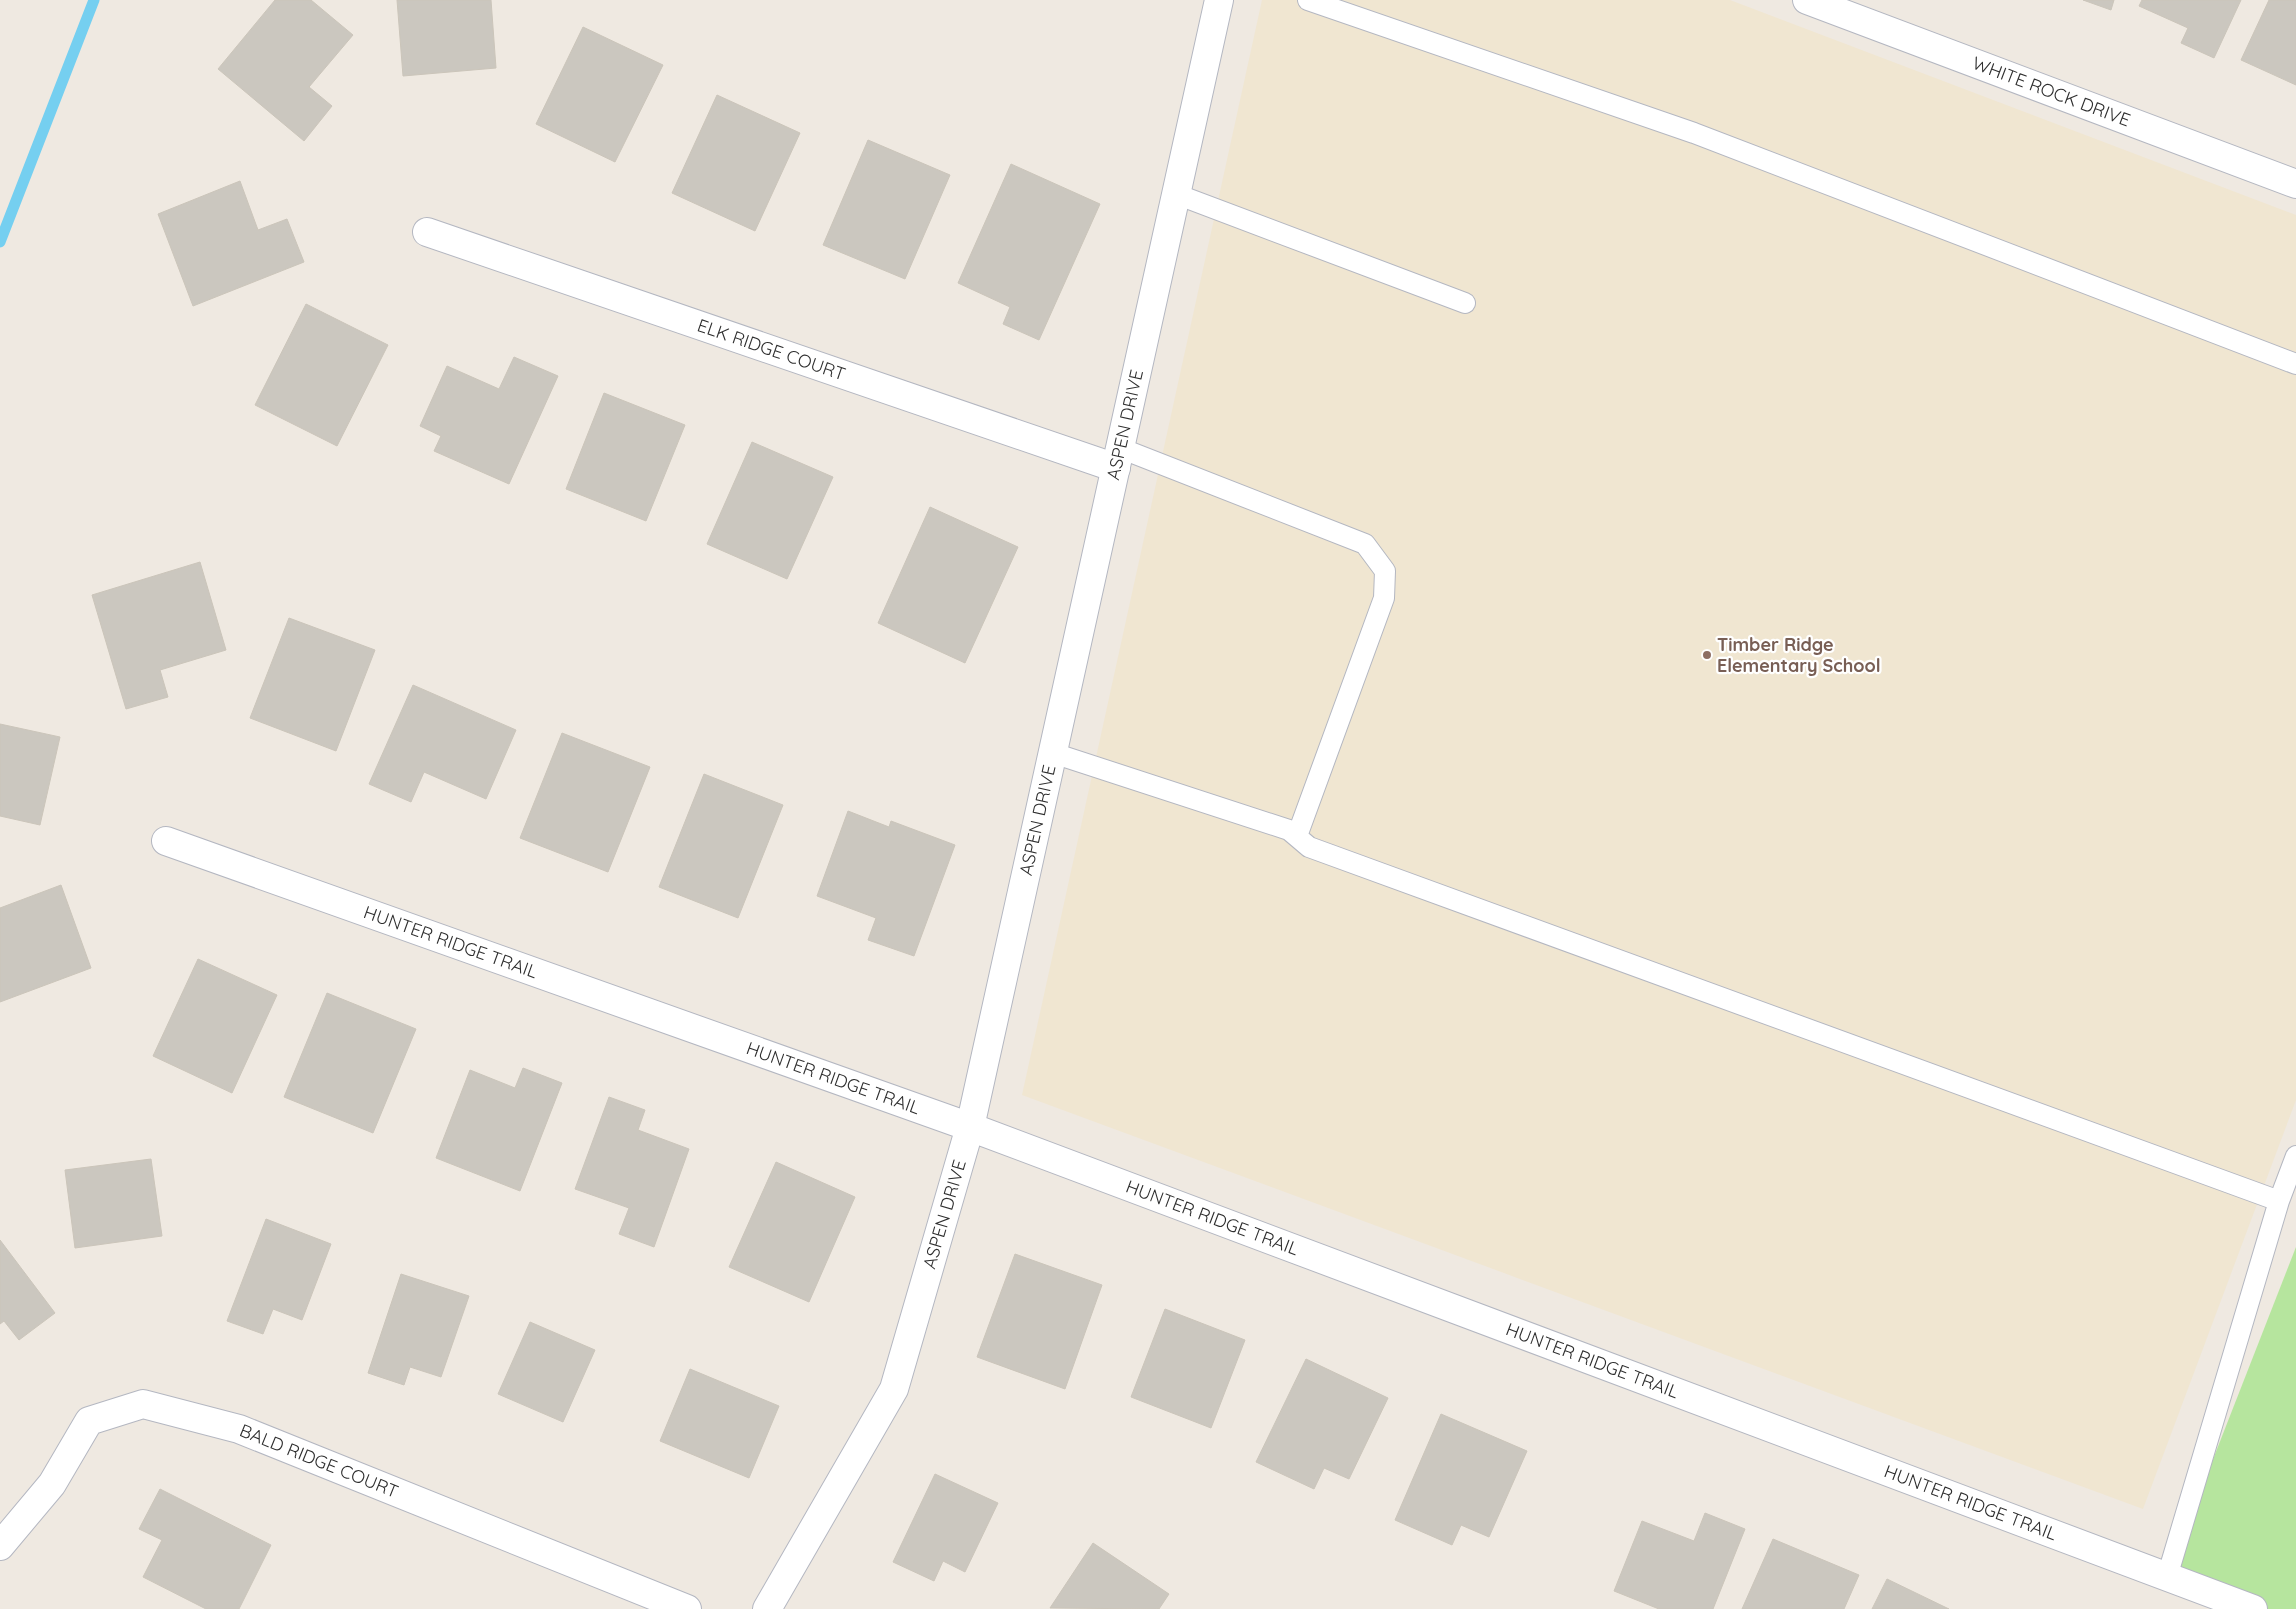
<svg xmlns="http://www.w3.org/2000/svg" width="2296" height="1609" viewBox="0 0 2296 1609" font-family="Quicksand,sans-serif">
<style>
.education{fill:#f0e6d1}
.green{fill:#b6e59e}
.lines{fill:none;stroke-linecap:round;stroke-linejoin:round}
.stream{stroke:#75cff0;stroke-width:11}
.building{fill:#cbc7bf;stroke:#cbc5ba}
.lane-casing{stroke:#b4b7c1;stroke-width:22}
.street-casing{stroke:#b4b7c1;stroke-width:30}
.lane{stroke:#fff;stroke-width:20}
.street{stroke:#fff;stroke-width:28}
.education-dot{fill:#8d6e63;stroke:#fff;stroke-width:2}
.labels{text-anchor:middle;stroke-width:4.5;stroke-linejoin:round;paint-order:stroke}
.street-label{font-size:18px;fill:#2e2e2e;stroke:#fff}
.education-label{font-size:18px;font-weight:bold;fill:#785e54;stroke:#fff;text-anchor:start}
</style>
<rect width="100%" height="100%" fill="#efe9e1"/>
<!-- education -->
<path class="education" d="M1262,0h468l566,215v885l-153,409 -1121,-414z"/>
<!-- green -->
<path class="green" d="M2296,1247v362h-43l-86,-32z"/>
<g class="lines">
<!-- stream -->
<path class="stream" d="M0,242l94,-242"/>
</g>
<!-- building -->
<path class="building" d="M275,0h36l42,35 -44,52 23,19 -28,35 -86,-72z
M397,0h94l5,68 -93,8z
M2083,0h31l-3,10z
M2142,0h99l-27,58 -33,-15 7,-15 -49,-22z
M2269,0h27v85l-55,-25z
M583,27l80,38 -48,97 -79,-38z
M717,95l83,38 -45,98 -83,-38z
M868,140l82,35 -45,104 -82,-34z
M1011,164l89,40 -61,136 -36,-16 7,-17 -52,-24z
M240,181l18,49 29,-11 17,43 -111,44 -35,-92z
M306,304l82,41 -51,101 -82,-41z
M514,357l44,19 -49,108 -75,-33 7,-15 -21,-10 27,-60 52,23z
M604,393l81,32 -39,96 -80,-32z
M752,442l81,35 -46,102 -80,-35z
M930,507l88,40 -53,116 -87,-40z
M200,562l26,88 -66,20 8,27 -42,12 -34,-114z
M289,618l86,32 -39,101 -86,-33z
M413,685l103,45 -30,69 -62,-27 -13,30 -42,-18z
M0,724l60,13 -20,88 -40,-9z
M562,733l88,34 -42,105 -88,-34z
M704,774l79,31 -45,113 -79,-31z
M848,811l41,16 2,-6 64,24 -41,111 -46,-16 8,-22 -59,-22z
M61,885l30,83 -91,34v-94z
M198,959l79,36 -45,98 -79,-37z
M327,993l89,36 -43,104 -89,-36z
M523,1068l39,15 -42,108 -84,-33 34,-88 45,18z
M609,1097l36,13 -7,20 51,19 -35,98 -35,-13 10,-26 -54,-19z
M151,1159l11,77 -87,12 -10,-78z
M776,1162l79,35 -46,105 -80,-35z
M266,1219l65,25 -29,76 -29,-11 -10,25 -36,-13z
M0,1240l55,73 -36,27 -15,-19 -4,3z
M1015,1254l87,31 -37,104 -88,-32z
M401,1274l68,22 -28,81 -31,-10 -6,18 -36,-12z
M1165,1309l80,31 -34,88 -80,-31z
M530,1322l65,28 -32,72 -65,-28z
M1306,1359l82,39 -39,81 -25,-11 -10,21 -58,-27z
M690,1369l89,37 -30,72 -89,-37z
M1441,1414l86,37 -38,86 -28,-12 -9,20 -57,-25z
M935,1474l63,29 -33,69 -22,-11 -9,20 -41,-19z
M160,1489l111,56 -32,64h-33l-63,-32 19,-37 -23,-11z
M1705,1513l40,16 -32,80h-54l-45,-18 28,-70 52,20z
M1773,1539l86,36 -15,34h-102z
M1093,1543l76,51 -10,15 -109,-1z
M1887,1579l62,30h-77z"/>
<g class="lines">
<defs>
<path id="lane" d="M1308,0l386,133 602,231
M1176,194l289,109
M1120,448l245,96 20,27 -1,27 -87,238
M1053,753l236,77 20,17 970,354
M2167,1577l112,-376 17,-45"/>
<g id="street">
<path id="s1" d="M1807,0l489,184"/>
<path id="s2" d="M427,232l689,236"/>
<path id="s3" d="M166,841l804,286 1283,482"/>
<path id="s4" d="M0,1546l52,-62 37,-63 54,-17 96,25 448,180"/>
<path id="s5" d="M767,1609l127,-220 76,-262 249,-1127"/>
</g>
</defs>
<!-- lane casing -->
<use href="#lane" class="lane-casing"/>
<!-- street casing -->
<use href="#street" class="street-casing"/>
<!-- lane -->
<use href="#lane" class="lane"/>
<!-- street -->
<use href="#street" class="street"/>
</g>
<!-- markers -->
<circle class="education-dot" cx="1707" cy="655" r="5"/>
<g class="labels">
<!-- street labels -->
<g class="street-label">
<text dy="6" stroke="none"><textPath href="#s1" startOffset="261">WHITE ROCK DRIVE</textPath></text>
<text dy="6" stroke="none"><textPath href="#s2" startOffset="364">ELK RIDGE COURT</textPath></text>
<text dy="6" stroke="none"><textPath href="#s5" startOffset="1246">ASPEN DRIVE</textPath></text>
<text dy="6" stroke="none"><textPath href="#s5" startOffset="841">ASPEN DRIVE</textPath></text>
<text dy="6" stroke="none"><textPath href="#s3" startOffset="302">HUNTER RIDGE TRAIL</textPath></text>
<text dy="6" stroke="none"><textPath href="#s3" startOffset="708">HUNTER RIDGE TRAIL</textPath></text>
<text dy="6" stroke="none"><textPath href="#s5" startOffset="436">ASPEN DRIVE</textPath></text>
<text dy="6" stroke="none"><textPath href="#s3" startOffset="1112">HUNTER RIDGE TRAIL</textPath></text>
<text dy="6" stroke="none"><textPath href="#s3" startOffset="1518">HUNTER RIDGE TRAIL</textPath></text>
<text dy="6" stroke="none"><textPath href="#s4" startOffset="396">BALD RIDGE COURT</textPath></text>
<text dy="6" stroke="none"><textPath href="#s3" startOffset="1922">HUNTER RIDGE TRAIL</textPath></text>
</g>
<!-- education labels -->
<g class="education-label">
<text x="1717" y="651">Timber Ridge<tspan x="1717" dy="21">Elementary School</tspan></text>
</g>
</g>
</svg>
